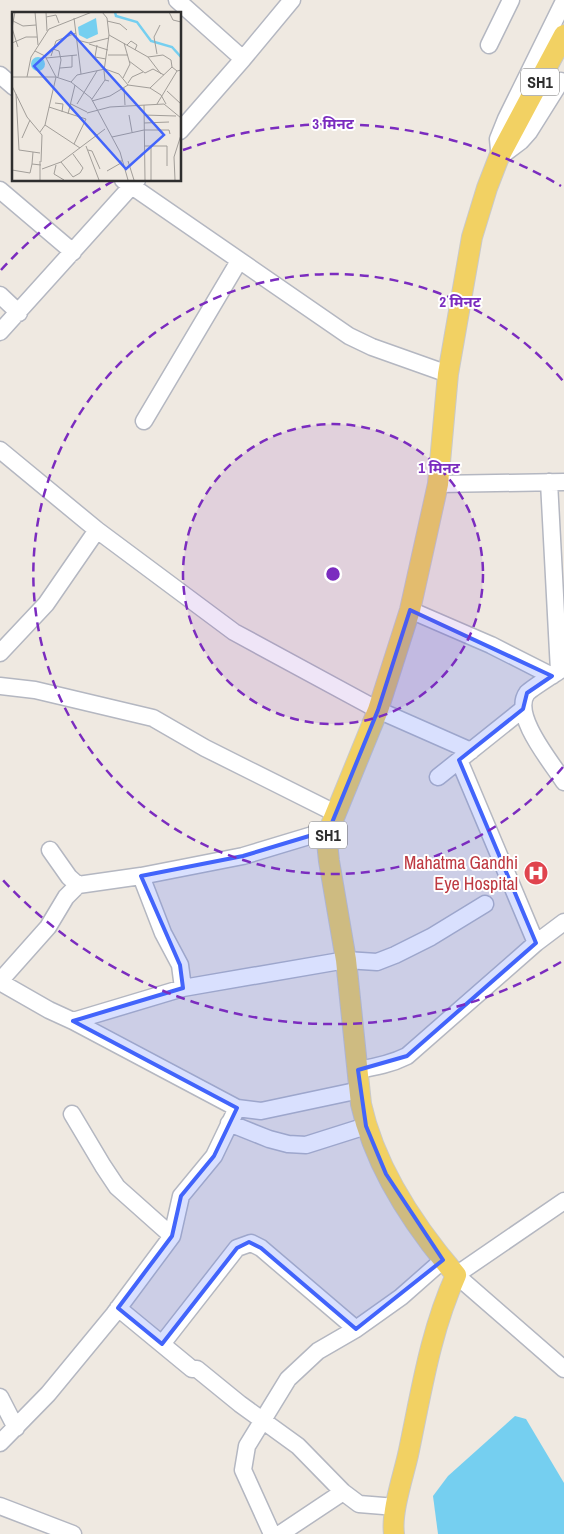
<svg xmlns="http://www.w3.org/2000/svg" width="564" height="1534" viewBox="0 0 564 1534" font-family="'Archivo Narrow','Noto Sans Devanagari',sans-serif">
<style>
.water{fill:#75cff0}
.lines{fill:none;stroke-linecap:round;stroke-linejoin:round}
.minor-casing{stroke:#b4b7c1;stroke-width:19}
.major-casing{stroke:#c9c9c9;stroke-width:22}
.minor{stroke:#fff;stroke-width:16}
.major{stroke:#f2d163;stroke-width:20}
.marked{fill:#4264fb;fill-opacity:0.2;stroke:#4264fb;stroke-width:4;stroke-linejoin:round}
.ring{fill:none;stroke:#7b2cbf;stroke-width:2.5;stroke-dasharray:9 6}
.labels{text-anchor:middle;stroke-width:4;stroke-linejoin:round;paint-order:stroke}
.shield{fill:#fff;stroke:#6d6d6d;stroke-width:1}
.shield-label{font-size:16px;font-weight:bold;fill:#2e2e2e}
.health-label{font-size:18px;fill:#be3a42;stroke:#fff;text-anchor:end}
.inset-river{fill:none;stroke:#75cff0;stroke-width:2.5}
.inset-road{fill:none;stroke:#a29e99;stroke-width:1}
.view{fill:#4264fb;fill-opacity:0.15;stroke:#4264fb;stroke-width:2.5}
.inset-edge{fill:none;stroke:#2e2e2e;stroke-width:2.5}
.centre{fill:#7b2cbf;stroke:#fff;stroke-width:2.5}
.ring-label{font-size:15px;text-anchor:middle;font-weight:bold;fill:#7b2cbf;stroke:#fff;stroke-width:4;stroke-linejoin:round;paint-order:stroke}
</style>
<rect width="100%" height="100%" fill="#efe9e1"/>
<!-- water -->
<path class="water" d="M515,1416l11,3 38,64v51h-126l-5,-38 15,-20z"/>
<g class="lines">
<defs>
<path id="minor" d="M177,0l66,59
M489,45l22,-45
M0,75l14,12
M180,131l63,-72 49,-59
M499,150l-1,-11 8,-20 58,-118
M501,156l20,-15 8,-9 32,-51 3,1
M123,180l226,156 23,11 76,27
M0,190l73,62
M0,295l19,18
M0,332l137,-152
M144,421l95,-160
M0,450l97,80 137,102 144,78 93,41
M549,482l10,189
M438,484l126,-2
M410,610l81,35 61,31
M0,653l46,-49 51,-74
M559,671c-6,4 -27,17 -32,22 -16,22 25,70 37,89
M0,686l35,4 118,28 52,30 130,65
M459,760l77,183
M438,777l85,-68
M141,876l22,57 17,32 3,23
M78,885l63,-9 102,-20 86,-26
M0,981l48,-54 18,-30 12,-12 -9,-8 -19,-27
M0,982l49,28 24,11 164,87 -23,48 -33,40 -9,40 -58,78 -66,80 -48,49
M73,1021l110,-33 163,-28 31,2 18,-7 36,-18 54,-33
M358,1070c18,-3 33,-6 49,-14l129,-113 28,-21
M237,1108l24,3 99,-21
M72,1114l31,52 14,21 55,49
M229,1123l40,16 19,5 18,1 60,-19
M564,1201l-108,74 108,94
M118,1308l74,61h5l43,35 58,42 45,46 16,12 37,3
M162,1344l75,-96 14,-5 10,5 95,81
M0,1397l16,31
M0,1506l73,28
M272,1534l-29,-64 4,-24 41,-67 30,-28 38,-22 45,-32 42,-37
M280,1534l63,-42"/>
<path id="major" d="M394,1534c-3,-22 9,-57 14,-79 13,-61 22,-123 48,-180 -42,-49 -81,-107 -95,-171l-15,-144 -17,-99 -2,-19 2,-12 49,-120 32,-100 28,-126 10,-110 24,-137 15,-49 12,-31 65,-122"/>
</defs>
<!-- minor casing -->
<use href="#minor" class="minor-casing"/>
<!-- major casing -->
<use href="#major" class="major-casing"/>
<!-- minor -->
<use href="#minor" class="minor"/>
<!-- major -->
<use href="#major" class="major"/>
</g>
<!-- marked area -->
<path class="marked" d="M410,610l142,66 -25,17 -4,16 -64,51 77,183 -129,113 -49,14 8,56 20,48 57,86 -87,69 -95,-81 -12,-6 -12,6 -75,96 -44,-36 54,-72 9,-40 33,-40 23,-48 -164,-87 110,-33 -3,-23 -39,-89 102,-20 86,-26 49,-120z"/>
<!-- distance rings -->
<circle cx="333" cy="574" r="150" fill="#7b2cbf" fill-opacity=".12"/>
<g class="ring">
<circle cx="333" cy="574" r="150"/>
<path d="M563 767A300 300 0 1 1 563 381"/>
<path d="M561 962A450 450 0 0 1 1 878M1 270A450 450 0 0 1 115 180M183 150A450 450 0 0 1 561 186"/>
</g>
<!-- icons -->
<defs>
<symbol id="hospital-disc" viewBox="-11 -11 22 22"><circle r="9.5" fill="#e0444e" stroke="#fff"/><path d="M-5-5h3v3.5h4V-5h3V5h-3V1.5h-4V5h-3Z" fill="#fff"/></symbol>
</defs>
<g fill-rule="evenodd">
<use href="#hospital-disc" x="522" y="859" width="28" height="28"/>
</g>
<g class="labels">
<!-- shield labels -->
<g class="shield">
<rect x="521" y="68.5" width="38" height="27" rx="4"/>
<rect x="309" y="821.5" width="38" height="27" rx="4"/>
</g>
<g class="shield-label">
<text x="540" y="88">SH1</text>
<text x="328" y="841">SH1</text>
</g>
<!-- health labels -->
<g class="health-label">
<text x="518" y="869">Mahatma Gandhi<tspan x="518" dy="21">Eye Hospital</tspan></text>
</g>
</g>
<!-- overview -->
<g transform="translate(12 12)">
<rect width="169" height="169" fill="#efe9e1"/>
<path d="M84,6l2,16 -11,5 -8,-4 -1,-8zM19 52a7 7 0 1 1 14 0a7 7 0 1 1-14 0Z" fill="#75cff0"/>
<path class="inset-river" d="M103,0l1,4 21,6 14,19 21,6 9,10"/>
<path class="inset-road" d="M3,0l-3,16 6,19M23,0l3,33M34,0l1,19M90,0l5,6 2,17 39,22 15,-2 8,5 1,7 5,4 4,-1M157,0l4,8 8,2M34,5l10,-2 3,8M62,6l7,56M1,9l10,5 13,-1M95,9l13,3 7,6M65,28l12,3 20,-5M0,31l14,-6h11M77,32l19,6M85,33l-2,12 11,2M115,33l4,-4 6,4 -2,5M41,37l6,2 2,9 -3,17M23,39l10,5 11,21 15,5 20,16 29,54 8,28M145,42l-3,-17 6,-12M96,43h20M39,44l5,-15 20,-8M136,45l13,17M34,46l31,-3M117,49l16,12 8,-4 11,6M48,56l12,-1v-12M93,57l14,5 9,11M0,65h15l4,-20 18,-28 43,-17M15,65h29l-11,48 -5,7M111,66l7,-14 -6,-21M97,69l-4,-1 -1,-9 5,-36M59,70l6,-7 28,-6M116,71l4,-6 11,-5M0,74l15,31 15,18 -1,27M112,76l1,17M138,76l22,-21M155,79l14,13M4,82l3,56 21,3M80,87l13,-19M80,89l18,-5 18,-11 22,3 11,7 5,9M43,91l8,1 -1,8M59,92l16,8M65,92l20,-33M145,92l20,-33M132,93l1,75M37,95l37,12 -12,25M75,101l23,-6 54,-3 17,14M56,102l7,-29M117,103l3,17M132,103l32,1M132,111l25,-1M74,112l12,12M33,113l35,23M100,125l32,-7h25l1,4M10,126l8,-18M74,134l13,34M132,134h23v20M139,134v34M76,138l4,1 8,18M21,140l-1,12 9,1M116,149l6,19M49,150l12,15 7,-4 3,-5 -10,-14M44,153l-2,9 10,6M30,157l19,-7 44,-33M0,158l18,3 2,-9M95,159l14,-8v-3M28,168v-19M163,168l-1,-23 7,-22"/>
<path class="view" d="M59,20l93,103 -38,34 -92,-103z"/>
<rect width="169" height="169" class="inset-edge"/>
</g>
<circle cx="333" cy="574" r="8" class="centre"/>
<g class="ring-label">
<text x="333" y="129">3 मिनट</text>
<text x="460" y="307">2 मिनट</text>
<text x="439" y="473">1 मिनट</text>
</g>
</svg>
